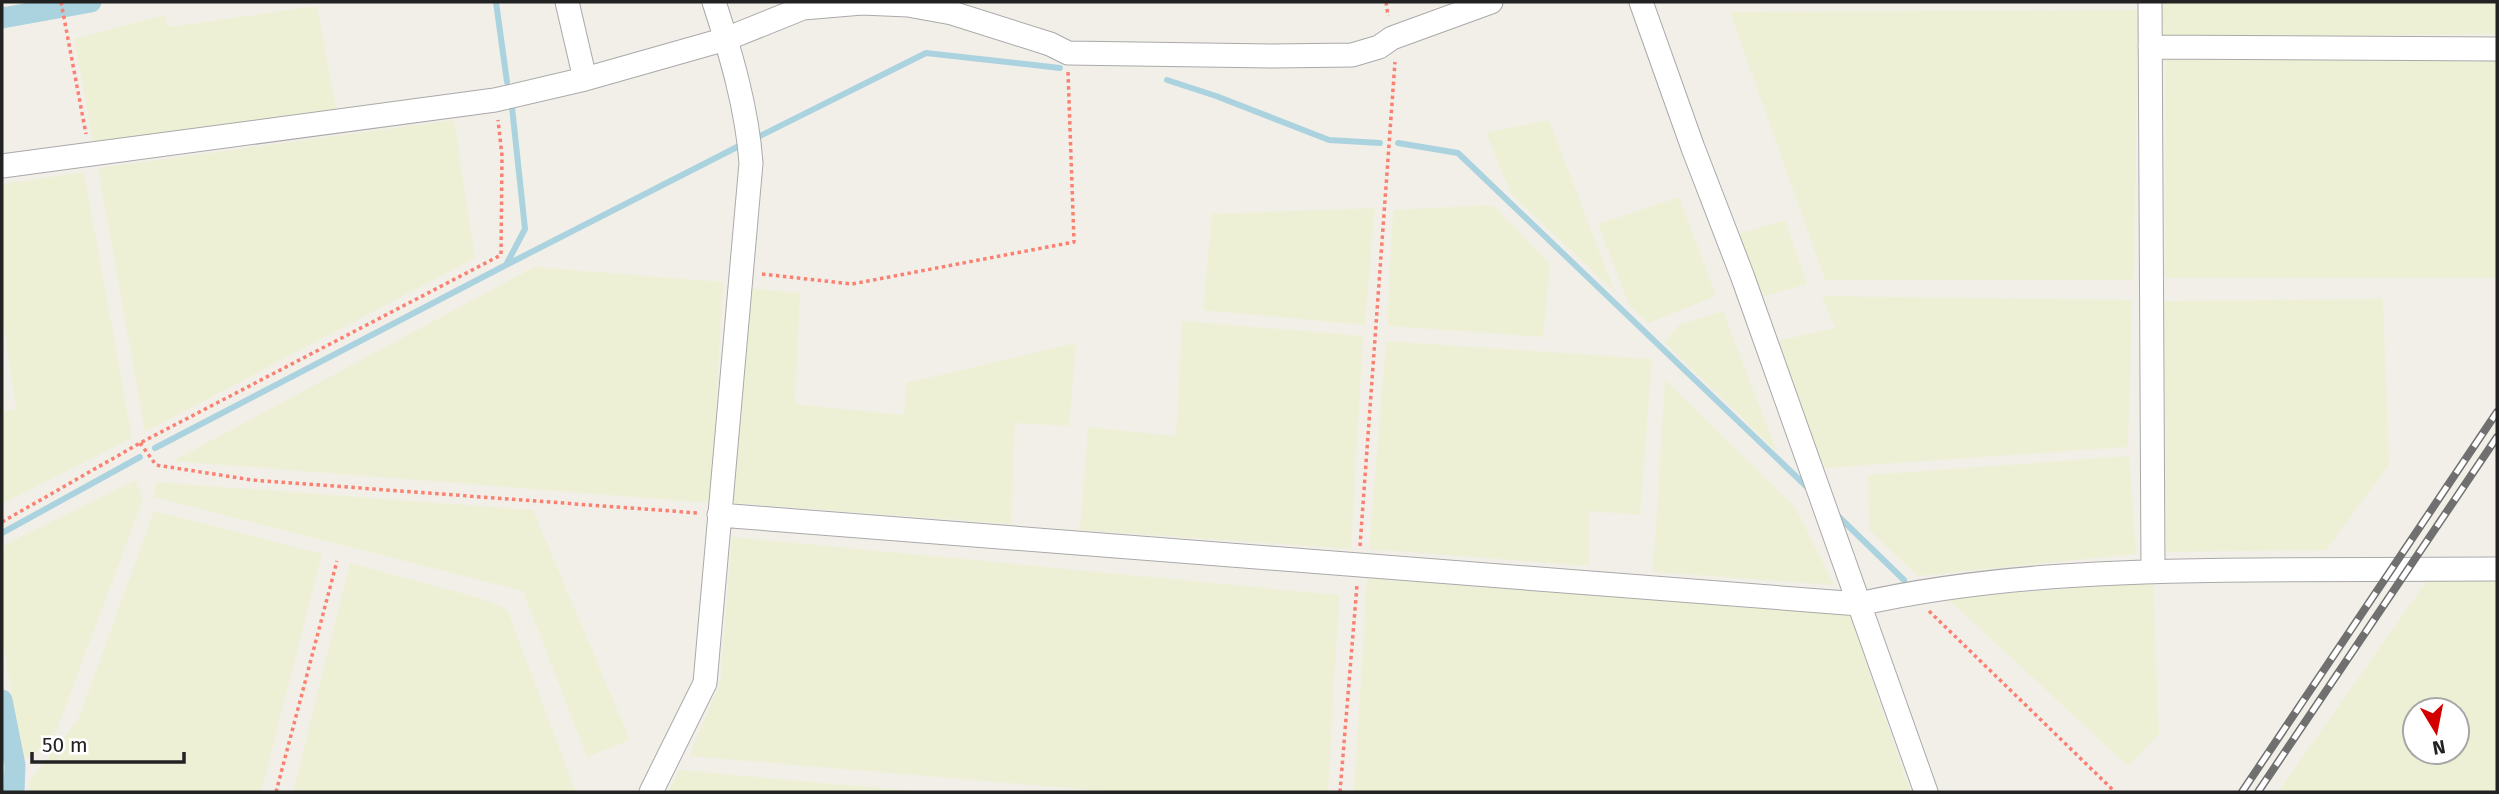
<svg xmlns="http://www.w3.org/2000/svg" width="2499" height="794" viewBox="0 0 2499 794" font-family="'Fira Sans',sans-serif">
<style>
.farmland{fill:#eef0d5;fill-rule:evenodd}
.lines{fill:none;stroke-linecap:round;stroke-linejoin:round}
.stream{stroke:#aad3df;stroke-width:6}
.canal{stroke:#aad3df;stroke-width:21}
.minor-casing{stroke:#a9a9a9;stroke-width:25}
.path{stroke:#fa8072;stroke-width:3.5;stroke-dasharray:3.5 3.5;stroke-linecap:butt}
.minor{stroke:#fff;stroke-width:23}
.rail-casing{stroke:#707070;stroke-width:8}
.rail{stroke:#fff;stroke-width:5;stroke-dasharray:16;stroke-linecap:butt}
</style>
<rect width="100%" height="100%" fill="#f2efe9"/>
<!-- farmland -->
<path class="farmland" d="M2162,2h335v32l-336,4z
M317,6l20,107 -144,24 -100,5 -19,-103 90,-24 5,12z
M2138,10l-4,270h-309l-95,-268z
M2166,58l331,1v219h-332z
M454,120l21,138 -330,174 -47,-264z
M1549,120l66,172 -104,-98 -25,-61z
M84,172l48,266 -130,66v-92l14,-3 -14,-97v-128z
M1679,197l37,99 -68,27 -19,-18 -31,-81z
M1493,205l57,59 -7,73 -156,-11 6,-116z
M1375,208l-10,117 -162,-15 9,-96z
M1785,220l22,64 -49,14 -21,-64z
M534,267l189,15 -12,221 -538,-42z
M747,288l53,5 -5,111 109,11 2,-32 170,-40 -7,83 -54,-3 -4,101 -278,-21z
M1822,296l310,4 -4,147 -304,21 -47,-127 58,-13z
M2383,299l6,166 -63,85 -160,2 -2,-251z
M1723,311l54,141 -113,-110 15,-17z
M1182,321l181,15 -12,213 -271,-19 8,-103 88,9z
M1386,341l266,18 -12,156 -50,-4 -1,55 -220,-17z
M1665,380l130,127 39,78 -181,-13z
M2129,456l7,98 -218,22 -49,-46 -1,-55z
M135,480l8,19 -91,244 -30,17 -20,-125v-89z
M156,482l377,28 97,230 -43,17 -64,-166 -370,-94z
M154,511l168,43 -61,238h-232v-10l50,-64z
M732,537l607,58 -11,197h-214l-425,-36 31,-73z
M350,563l133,36 24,10 69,183h-283z
M1367,578l483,37 60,177h-556z
M2428,579h69v213h-219zM2415,710h42v42h-42z
M2153,582l6,152 -31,32 -181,-168z
M679,770l247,22h-258z"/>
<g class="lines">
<!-- stream -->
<path class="stream" d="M496,2l11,80
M1167,80l49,16 113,44 51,3
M760,136l166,-83 134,15
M1398,143l60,10 349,334
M508,264l231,-118
M155,448l351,-183 19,-36 -13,-122
M1837,515l67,65
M2,533l138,-76"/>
<!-- canal -->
<path class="canal" d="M2,18l89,-16
M2,700l13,65 -1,27"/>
<defs>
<path id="minor" d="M567,2l18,77
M1641,2l52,146 49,127 184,517
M2150,2l3,569
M2150,47l347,2
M2,166l493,-66 90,-21 141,-40 77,-31 59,-5 46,2 44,8 98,31 18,9 205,3 79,-1 27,-8 13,-9 99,-36
M719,515l1140,89c129,-29 263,-33 395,-34 81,0 162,-1 243,-1
M651,792l54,-109 46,-520c-4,-55 -20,-109 -37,-161"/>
</defs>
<!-- minor casing -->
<use href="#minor" class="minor-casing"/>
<!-- path -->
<path class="path" d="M61,2l25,132
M1386,2l2,14
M762,274l90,10 222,-42 -6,-170
M140,443l16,22 96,15 446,33
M2,522l138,-79 361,-188 1,-99 -4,-36
M1360,546l35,-484
M1929,611l186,181
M276,792l61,-231
M1340,792l17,-207"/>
<!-- minor -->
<use href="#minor" class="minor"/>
<defs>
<path id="rail" d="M2242,792l255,-380
M2258,792l239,-355"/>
</defs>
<!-- rail casing -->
<use href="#rail" class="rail-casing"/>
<!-- rail -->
<use href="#rail" class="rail"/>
</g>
<!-- border -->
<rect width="2499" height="794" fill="none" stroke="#222222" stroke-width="7"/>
<!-- north arrow -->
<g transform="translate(2436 731) rotate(170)"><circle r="33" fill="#ffffff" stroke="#a7a7a7" stroke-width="2"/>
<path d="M0-5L12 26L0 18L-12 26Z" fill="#d40000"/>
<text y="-10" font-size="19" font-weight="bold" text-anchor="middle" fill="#222222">N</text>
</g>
<!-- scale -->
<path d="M32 752v10h152v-10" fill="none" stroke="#222222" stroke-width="3.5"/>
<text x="42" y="752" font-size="21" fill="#222222" stroke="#ffffff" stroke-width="5" paint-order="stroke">50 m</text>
</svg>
